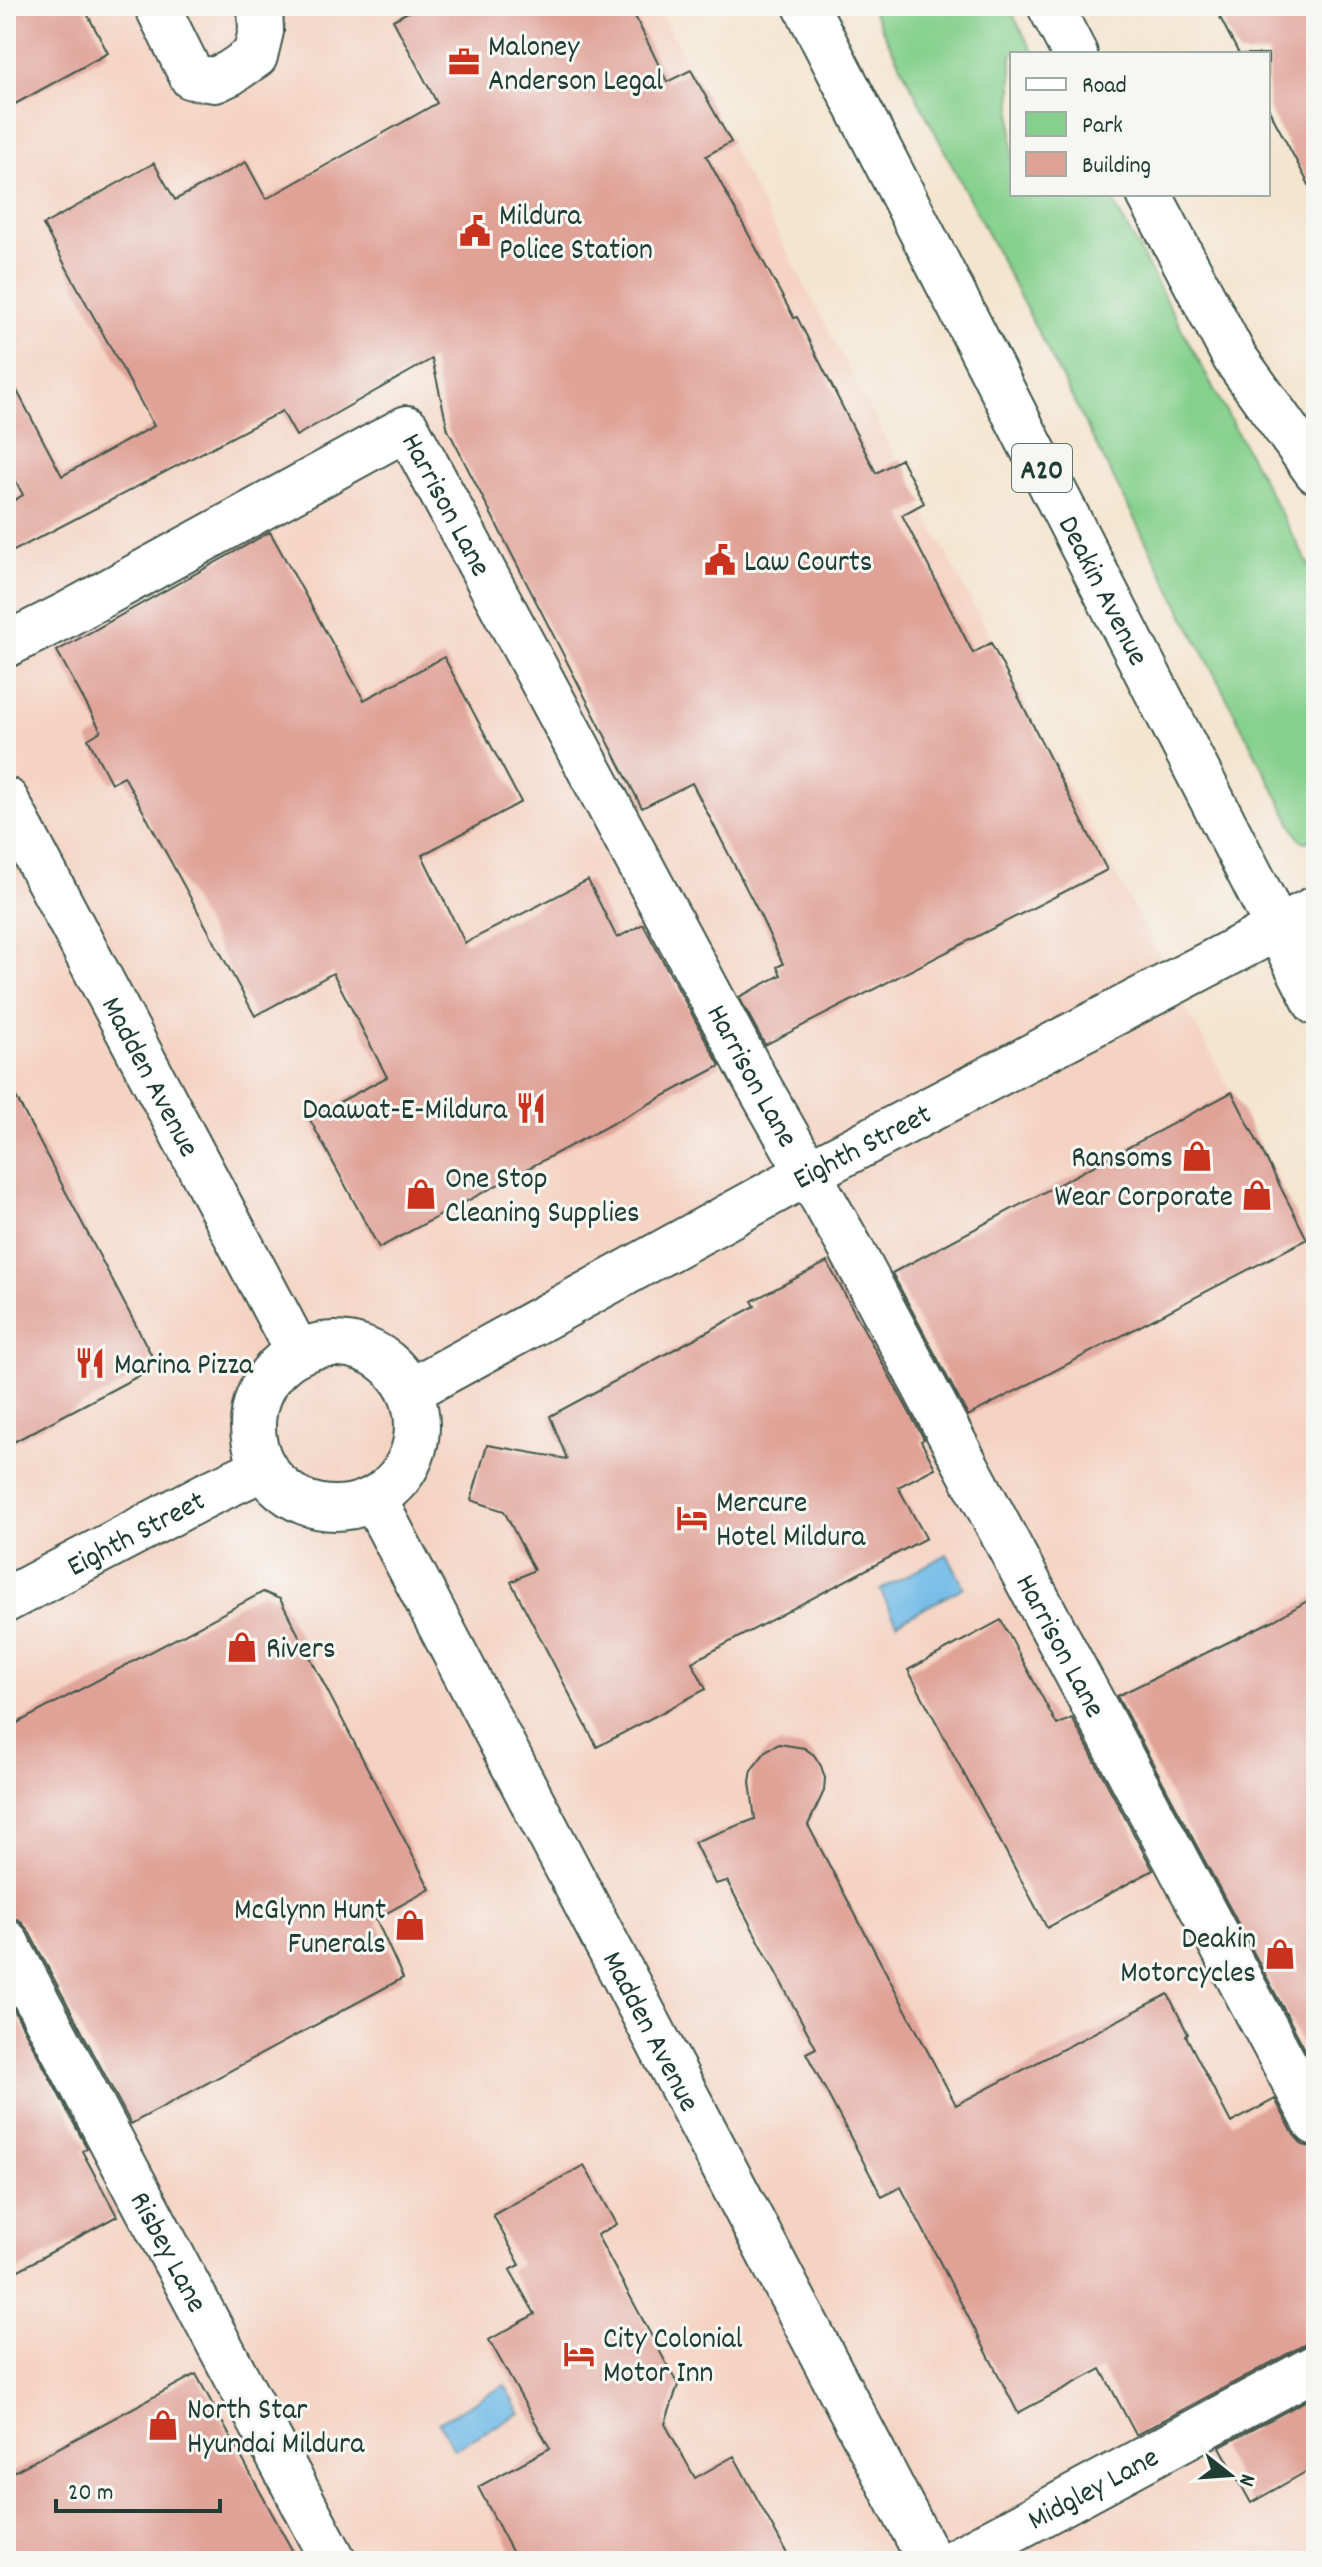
<svg xmlns="http://www.w3.org/2000/svg" width="1322" height="2567" viewBox="0 0 1322 2567" font-family="Dekko,sans-serif">
<style>
.built{fill:#f5d3c2}
.green{fill:#85d08d;stroke:#528660;stroke-width:2}
.water{fill:#6eb9e7;stroke:#467b8e;stroke-width:2}
.building{fill:#e0a297}
.lines{fill:none;stroke-linecap:round;stroke-linejoin:round}
.minor-casing{stroke:#3f564b;stroke-width:48}
.highway-casing{stroke:#3f564b;stroke-width:48}
.minor{stroke:#fff;stroke-width:44}
.highway{stroke:#fff;stroke-width:44}
.labels{text-anchor:middle;stroke-width:6;stroke-linejoin:round;paint-order:stroke}
.shield{fill:#f6f6f2;stroke:#60746d;stroke-width:2}
.shield-label{font-size:28px;font-weight:bold;fill:#1f3d34}
.poi-label{font-size:30px;fill:#1f3d34;stroke:#f6f6f2;text-anchor:start}
.street-label{font-size:30px;fill:#1f3d34;stroke:#f6f6f2}
</style>
<rect width="100%" height="100%" fill="#f6f6f2"/>
<filter id="ink" filterUnits="userSpaceOnUse"><feTurbulence type="fractalNoise" baseFrequency=".0125" numOctaves="2"/><feDisplacementMap in="SourceGraphic" scale="16" xChannelSelector="R" yChannelSelector="G"/><feConvolveMatrix kernelMatrix="1 2 1 2 8 2 1 2 1" color-interpolation-filters="sRGB"/></filter>
<filter id="wash" filterUnits="userSpaceOnUse"><feTurbulence type="fractalNoise" baseFrequency=".006" numOctaves="4" result="noise"/><feDisplacementMap in="SourceGraphic" scale="32" xChannelSelector="R" yChannelSelector="G"/><feGaussianBlur stdDeviation="1.8" result="paint"/><feColorMatrix in="noise" values="0 0 0 0 0 0 0 0 0 0 0 0 0 0 0 0 0 1.4 0 .05"/><feComposite in="paint" operator="in"/></filter>
<g filter="url(#wash)">
<rect width="100%" height="100%" fill="#f4e5cf"/>
<!-- built -->
<path class="built" d="M6,6h651l659,1247v1308h-1310z"/>
<!-- green -->
<path class="green" d="M870,6h138l26,48h-22v140h97l207,385v257l-10,6 -6,-2z"/>
<!-- water -->
<path class="water" d="M947,1554l17,33 -67,36 -17,-33z
M505,2385l15,28 -66,36 -15,-27z"/>
<g id="blocks">
<!-- building -->
<path class="building" d="M6,6h77l25,47 -102,56z
M419,6h211l37,76 24,-12 40,72 -25,14 88,162 3,-1 79,156 25,-14 23,44 -22,12 71,138 18,-10 116,227 -342,175 -26,-48 42,-22 -4,-8 6,-3 -24,-51 -67,-130 -50,25 -194,-378 -16,-71 -136,77 -14,-25 -276,144v-50l17,-10 -17,-33v-92l56,106 92,-50 -111,-201 111,-62 21,37 71,-38 20,37 171,-96 -44,-83z
M1214,6h102v192l-48,-90v-54h-29z
M270,532l94,168 80,-43 77,145 -99,53 43,88 123,-63 29,58 26,-14 77,142 -341,182 -70,-130 78,-41 -54,-104 -78,43 -131,-240 -13,7 -23,-44 13,-8 -44,-80z
M6,1078l145,276 -5,18 -140,74z
M1232,1092l75,147 -339,177 -76,-143z
M827,1262l97,177 -3,2 14,27 -37,19 28,51 -234,124 14,27 -109,58 -86,-165 23,-12 -30,-59 -33,-11 16,-55 80,14 -17,-43 205,-110 -3,-5z
M263,1592l17,7 150,290 -54,30 27,59 -272,146 -103,-194 -9,-10 -13,-3v-188z
M1316,1596v474l-199,-374 157,-76z
M1001,1620l56,105 15,-7 81,152 -106,58 -139,-258z
M779,1744l25,4 10,7 7,11 4,12 -1,13 -16,34 148,280 212,-111 20,40 -2,2 45,87 44,-24 19,36 9,10 13,3v194l-12,3 -168,90 -35,-66 -83,44 -117,-226 -19,10 -76,-144 10,-5 -89,-167 -12,3 -21,-42 61,-23 -5,-37 2,-13 15,-19z
M6,1995l81,153 -5,3 35,65 -111,61z
M584,2165l33,59 -20,11 81,150 -13,39 30,54 39,-22 57,105h-274l-39,-74 72,-39 -61,-108 46,-26 -25,-44 10,-5 -27,-50z
M196,2374l102,187h-292v-85z
M1316,2395v71l-65,37 -31,-56z"/>
</g>
</g>
<g filter="url(#ink)">
<use href="#blocks" fill-opacity="0" stroke="#3f564b" stroke-width="2"/>
<g class="lines">
<defs>
<g id="minor">
<path d="M157,6l35,71 23,3 15,-7 25,-17 6,-25 -1,-25"/>
<path id="s1" d="M6,645l58,-29 343,-188 349,653 93,164 467,878"/>
<path id="s2" d="M6,800l292,553"/>
<circle cx="335" cy="1426" r="82"/>
<path id="s3" d="M410,1391l396,-217 510,-266"/>
<path id="s4" d="M374,1499l556,1062"/>
<path id="s5" d="M6,1600l200,-105 58,-27"/>
<path id="s6" d="M6,1942l328,619"/>
<path id="s7" d="M955,2561l361,-194"/>
</g>
<g id="highway">
<path id="s8" d="M806,6l510,997"/>
<path d="M1050,6l25,48"/>
<path d="M1149,194l86,164 81,113"/>
</g>
</defs>
<!-- minor casing -->
<use href="#minor" class="minor-casing"/>
<!-- highway casing -->
<use href="#highway" class="highway-casing"/>
<!-- minor -->
<use href="#minor" class="minor"/>
<!-- highway -->
<use href="#highway" class="highway"/>
</g>
</g>
<!-- icons -->
<defs>
<symbol id="office-bare" viewBox="-9 -9 18 18"><path d="M-6-3h4V-5.5h4V-3h4V5H-6ZM-1-4.5V-3h2v-1.5ZM-6 0V1H6V0Z" fill="#c8321e" stroke="#f6f6f2" stroke-width="2.5" paint-order="stroke"/></symbol>
<symbol id="civic-bare" viewBox="-9 -9 18 18"><path d="M-.6-6.5H3V-4.5H.6V-3L4-1V1h2V6H-6V1h2V-1L-.6-3ZM-1.2 2.5V6h2.4V2.5Z" fill="#c8321e" stroke="#f6f6f2" stroke-width="2.5" paint-order="stroke"/></symbol>
<symbol id="restaurant-bare" viewBox="-9 -9 18 18"><path d="M-5-6h1v4h1v-4h1v4h1v-4h1v5L-1.5 .5V6h-2V.5L-5-1ZM5-6V6H3V1.5H1.5Q1.5-4 5-6Z" fill="#c8321e" stroke="#f6f6f2" stroke-width="2.5" paint-order="stroke"/></symbol>
<symbol id="shop-bare" viewBox="-9 -9 18 18"><path d="M-5-2.5h2.3a2.7 3.5 0 0 1 5.4 0H5L5.5 6h-11ZM-1.5-2.5h3a1.5 2.3 0 0 0-3 0Z" fill="#c8321e" stroke="#f6f6f2" stroke-width="2.5" paint-order="stroke"/></symbol>
<symbol id="hotel-bare" viewBox="-9 -9 18 18"><path d="M-6-4.5h1.5V1H6V5H4.5V3h-9V5H-6ZM-4 0a1.8 1.8 0 1 1 3.6 0ZM.5 0V-2.5h3Q6-2.5 6 0Z" fill="#c8321e" stroke="#f6f6f2" stroke-width="2.5" paint-order="stroke"/></symbol>
</defs>
<g fill-rule="evenodd">
<use href="#office-bare" x="442" y="40" width="44" height="44"/>
<use href="#civic-bare" x="453" y="209" width="44" height="44"/>
<use href="#civic-bare" x="698" y="538" width="44" height="44"/>
<use href="#restaurant-bare" x="509" y="1086" width="44" height="44"/>
<use href="#shop-bare" x="1175" y="1134" width="44" height="44"/>
<use href="#shop-bare" x="399" y="1172" width="44" height="44"/>
<use href="#shop-bare" x="1235" y="1173" width="44" height="44"/>
<use href="#restaurant-bare" x="68" y="1341" width="44" height="44"/>
<use href="#hotel-bare" x="670" y="1496" width="44" height="44"/>
<use href="#shop-bare" x="220" y="1625" width="44" height="44"/>
<use href="#shop-bare" x="388" y="1903" width="44" height="44"/>
<use href="#shop-bare" x="1258" y="1932" width="44" height="44"/>
<use href="#hotel-bare" x="557" y="2332" width="44" height="44"/>
<use href="#shop-bare" x="141" y="2403" width="44" height="44"/>
</g>
<g class="labels">
<!-- shield labels -->
<rect class="shield" x="1012" y="444" width="60" height="48" rx="6"/>
<g class="shield-label">
<text x="1042" y="478">A20</text>
</g>
<!-- poi labels -->
<g class="poi-label">
<text x="488" y="55">Maloney<tspan x="488" dy="34">Anderson Legal</tspan></text>
<text x="499" y="224">Mildura<tspan x="499" dy="34">Police Station</tspan></text>
<text x="744" y="570">Law Courts</text>
<text x="507" y="1118" text-anchor="end">Daawat-E-Mildura</text>
<text x="1173" y="1166" text-anchor="end">Ransoms</text>
<text x="445" y="1187">One Stop<tspan x="445" dy="34">Cleaning Supplies</tspan></text>
<text x="1233" y="1205" text-anchor="end">Wear Corporate</text>
<text x="114" y="1373">Marina Pizza</text>
<text x="716" y="1511">Mercure<tspan x="716" dy="34">Hotel Mildura</tspan></text>
<text x="266" y="1657">Rivers</text>
<text x="386" y="1918" text-anchor="end">McGlynn Hunt<tspan x="386" dy="34">Funerals</tspan></text>
<text x="1256" y="1947" text-anchor="end">Deakin<tspan x="1256" dy="34">Motorcycles</tspan></text>
<text x="603" y="2347">City Colonial<tspan x="603" dy="34">Motor Inn</tspan></text>
<text x="187" y="2418">North Star<tspan x="187" dy="34">Hyundai Mildura</tspan></text>
</g>
<!-- street labels -->
<g class="street-label">
<text dy="10" stroke="none"><textPath href="#s1" startOffset="542">Harrison Lane</textPath></text>
<text dy="10" stroke="none"><textPath href="#s8" startOffset="656">Deakin Avenue</textPath></text>
<text dy="10" stroke="none"><textPath href="#s1" startOffset="1190">Harrison Lane</textPath></text>
<text dy="10" stroke="none"><textPath href="#s2" startOffset="312">Madden Avenue</textPath></text>
<text dy="10" stroke="none"><textPath href="#s3" startOffset="514">Eighth Street</textPath></text>
<text dy="10" stroke="none"><textPath href="#s5" startOffset="146">Eighth Street</textPath></text>
<text dy="10" stroke="none"><textPath href="#s1" startOffset="1838">Harrison Lane</textPath></text>
<text dy="10" stroke="none"><textPath href="#s4" startOffset="600">Madden Avenue</textPath></text>
<text dy="10" stroke="none"><textPath href="#s6" startOffset="350">Risbey Lane</textPath></text>
<text dy="10" stroke="none"><textPath href="#s7" startOffset="156">Midgley Lane</textPath></text>
</g>
</g>
<!-- margin -->
<rect width="1322" height="2567" fill="none" stroke="#f6f6f2" stroke-width="32"/>
<!-- legend -->
<rect x="1010" y="52" width="260" height="144" fill="#f6f6f2" stroke="#a0aca6" stroke-width="2"/>
<rect x="1026" y="78" width="40" height="12" fill="#ffffff" stroke="#a0aca6" stroke-width="2"/>
<text x="1082" y="92" font-size="24" fill="#1f3d34">Road</text>
<rect x="1026" y="112" width="40" height="24" fill="#85d08d" stroke="#a0aca6" stroke-width="2"/>
<text x="1082" y="132" font-size="24" fill="#1f3d34">Park</text>
<rect x="1026" y="152" width="40" height="24" fill="#e0a297" stroke="#a0aca6" stroke-width="2"/>
<text x="1082" y="172" font-size="24" fill="#1f3d34">Building</text>
<!-- north arrow -->
<g transform="translate(1230 2475) rotate(107)" stroke="#f6f6f2" stroke-width="6" paint-order="stroke">
<path d="M0-6L14 30L0 20L-14 30Z" fill="#1f3d34"/>
<text y="-12" font-size="22" font-weight="bold" text-anchor="middle" fill="#1f3d34">N</text>
</g>
<!-- scale -->
<path d="M56 2499v12h164v-12" fill="none" stroke="#1f3d34" stroke-width="4"/>
<text x="68" y="2499" font-size="24" fill="#1f3d34" stroke="#f6f6f2" stroke-width="6" paint-order="stroke">20 m</text>
</svg>
